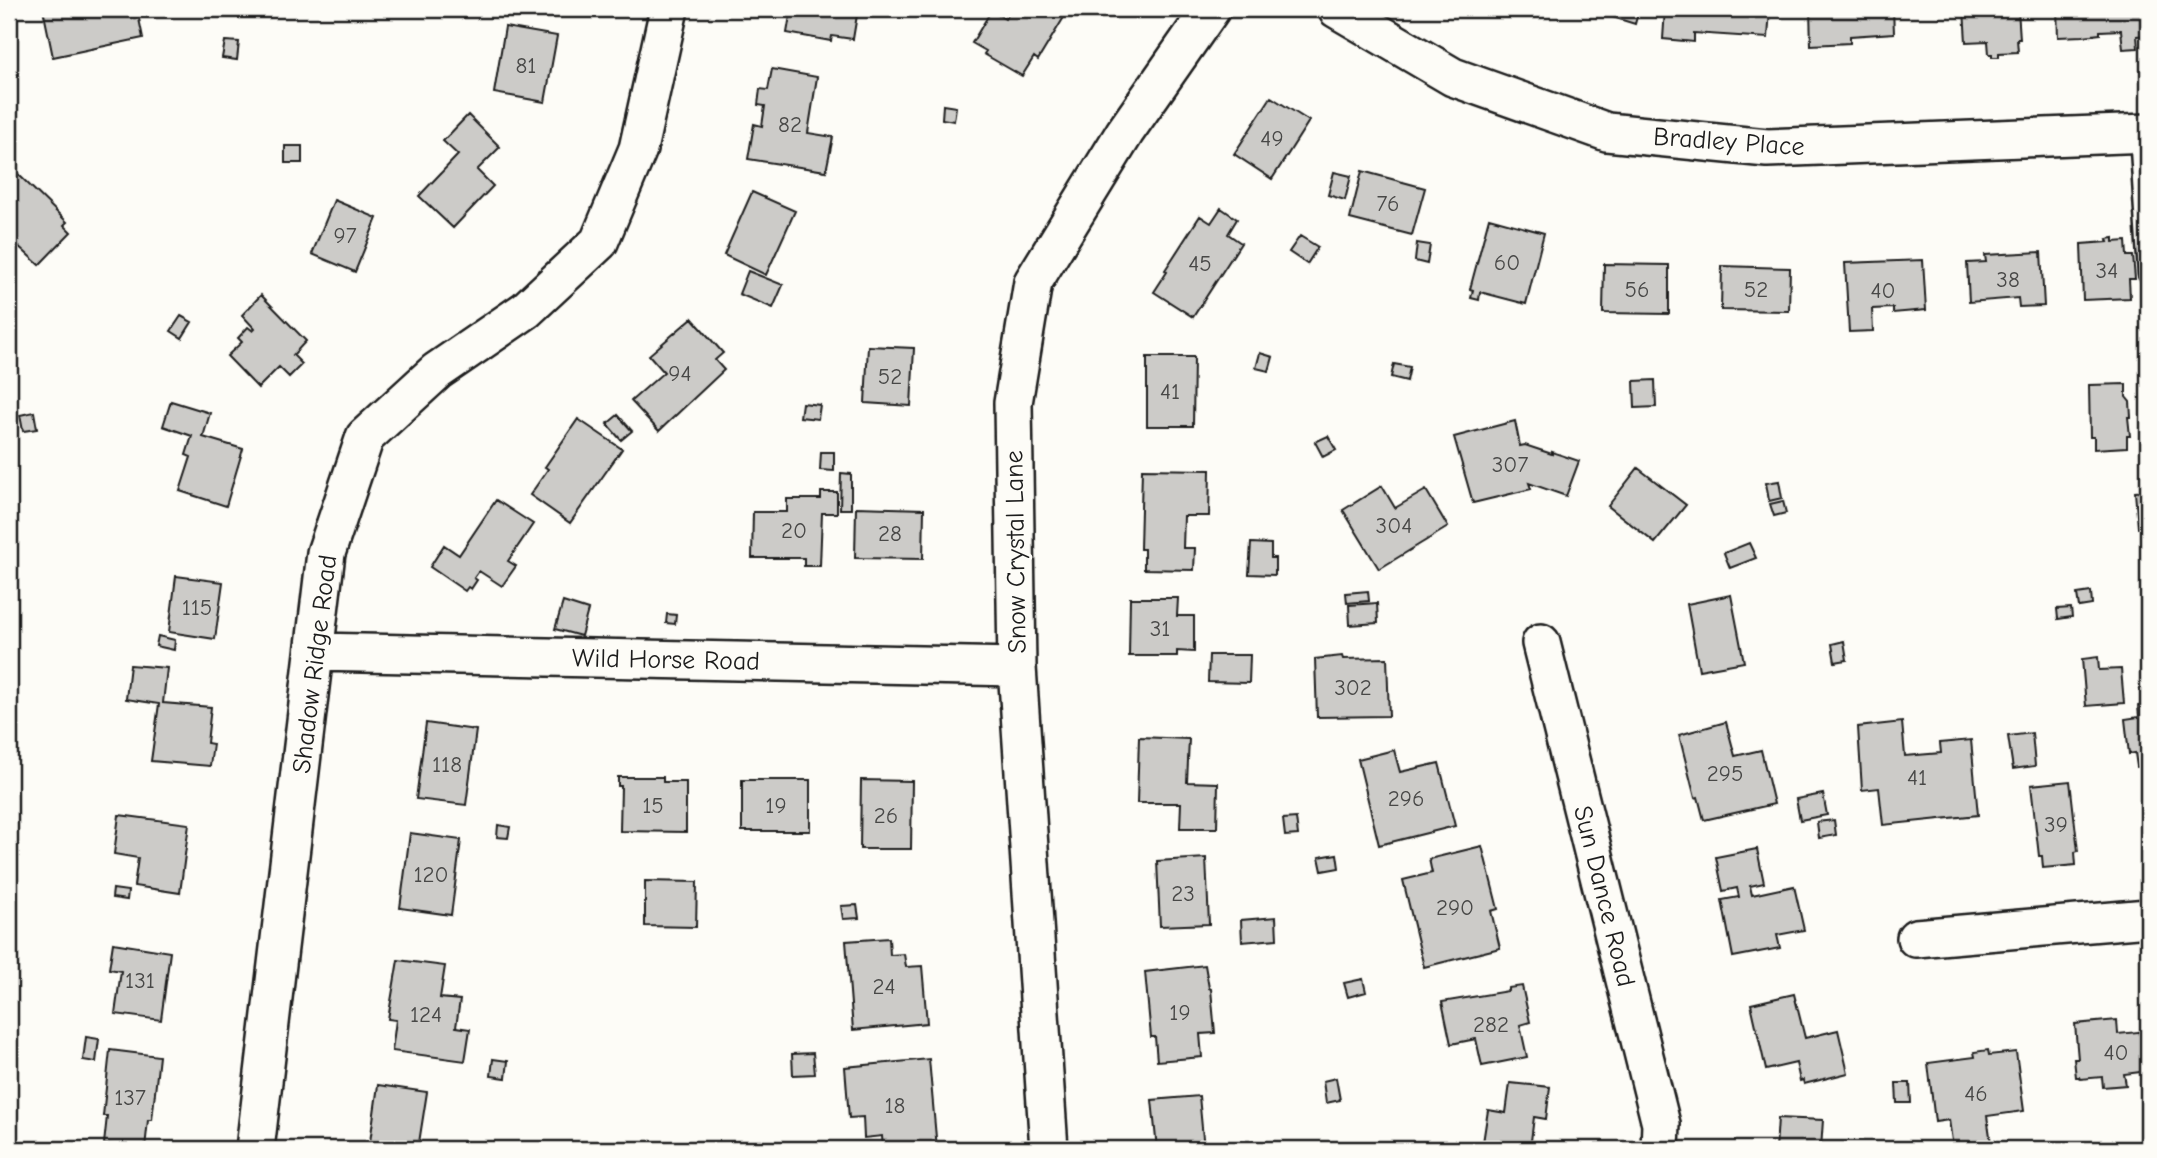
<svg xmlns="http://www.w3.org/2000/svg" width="2157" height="1158" viewBox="0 0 2157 1158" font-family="'Comic Neue',sans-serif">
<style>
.building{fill:#cccbc8;stroke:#1c1c1c;stroke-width:2}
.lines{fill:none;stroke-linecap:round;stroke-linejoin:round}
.service-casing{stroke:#1c1c1c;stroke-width:23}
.minor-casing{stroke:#1c1c1c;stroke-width:42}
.service{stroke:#fdfcf7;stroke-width:18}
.minor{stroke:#fdfcf7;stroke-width:37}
.labels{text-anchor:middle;stroke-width:6;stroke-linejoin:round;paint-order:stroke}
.number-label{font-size:23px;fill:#484847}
.street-label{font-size:26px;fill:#1c1c1c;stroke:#fdfcf7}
</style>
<rect width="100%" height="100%" fill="#fdfcf7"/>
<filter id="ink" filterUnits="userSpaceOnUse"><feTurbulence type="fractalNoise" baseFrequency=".0143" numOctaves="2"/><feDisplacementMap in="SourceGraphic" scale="14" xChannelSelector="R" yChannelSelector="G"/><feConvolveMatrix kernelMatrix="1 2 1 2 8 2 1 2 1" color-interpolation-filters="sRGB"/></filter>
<g filter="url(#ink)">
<!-- building -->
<path class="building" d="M43,9h94l6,29 -90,19z
M786,9h72l-5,30 -21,-3 -1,5 -44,-8 4,-23z
M1011,9h58l-31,51 -4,-3 -12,19 -38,-22 2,-3 -14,-8 19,-32 14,8z
M1587,9h52l-4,15z
M1665,9h105l-2,29 -74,-5v9l-31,-3z
M1810,9h83l1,24 -44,3v7l-39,2z
M1964,9h54l2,30h-3l1,13 -19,1v4h-7v-3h-3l-1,-13 -22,1z
M2057,9h91v26l-11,1 1,12 -15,1 -2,-19 -21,1v3l-17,2 -25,1z
M505,27l52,9 -12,66 -51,-9z
M225,41l14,1 -2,18 -15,-2z
M772,69l45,8 -9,56 25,4 -7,34 -78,-12 6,-35 8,2 3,-20 -7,-1 2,-16 8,1z
M1271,97l38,24 -37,58 -38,-25z
M943,105l13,2 -2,14 -12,-2z
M468,115l32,32 -23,23 16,16 -40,42 -34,-32 39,-41 -15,-14z
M285,146h17v17h-17z
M1362,171l63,17 -13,47 -62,-16z
M1334,172l17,4 -6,24 -17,-5z
M18,174l49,48 -3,3 7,7 -32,33 -24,-22 -2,1 -4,-3v-57z
M752,192l43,19 -29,64 -42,-20z
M334,200l43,18 -22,54 -43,-18z
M1221,208l16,11 -9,15 13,9 -48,74 -39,-25 13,-20 -2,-2 35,-54 11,7z
M1489,218l55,15 -18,71 -46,-12 -1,8 -8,-2 2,-8 -3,-1z
M1300,236l18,11 -11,17 -18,-12z
M2114,238v4l12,-1 1,15h6l2,23h-6l1,19 -47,2 -2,-56 27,-2 -1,-3z
M1417,243l13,2 -3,19 -12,-3z
M2041,252l3,54 -25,1 -1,-9 -49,4 -2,-39 19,-1 -1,-7z
M1923,260l3,50 -33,3v-5l-21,1 1,22 -24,1 -4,-69z
M1604,264l65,1v49l-66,-1z
M1722,266l68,2 -1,43 -68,-1z
M748,271l35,14 -10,23 -34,-14z
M261,295l45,46 -13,14 9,9 -13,13 -10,-10 -21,21 -31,-32 15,-14 -4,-4 10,-11 5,4 2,-2 -13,-14z
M181,316l11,6 -10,16 -11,-7z
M692,318l31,35 -8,7 9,10 -65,61 -28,-30 33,-29 -15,-17z
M868,346l46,2 -3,58 -46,-3z
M1260,353l13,4 -4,14 -13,-3z
M1147,357h47l-1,69h-46z
M1394,364l16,3 -3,14 -16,-4z
M1655,380l1,27 -21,1 -1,-27z
M2126,384v13l4,5 1,15h-3l2,19h-3v11l-33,2v-12h-4l-1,-52z
M171,401l39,12 -7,24 40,12 -17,57 -46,-15 11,-34 -5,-2 6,-19 -29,-10z
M802,403l18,2 -2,14 -18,-2z
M34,412l3,17 -14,2 -3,-16z
M618,415l14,16 -11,9 -14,-16z
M578,419l44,30 -52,74 -40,-28 18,-26 -3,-2z
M1515,421l5,25 5,-1 27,9v-2l27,9 -13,35 -37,-13 2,6 -58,14 -19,-66z
M1328,436l8,14 -13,7 -8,-15z
M821,452h13v19l-14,-1z
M1638,468l48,37 -31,38 -47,-37z
M1142,469l68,1 -1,46h-25l-1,32h12l-1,22 -50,-1v-20h-4z
M841,473l10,1v35h-11z
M1779,481l3,17 -13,3 -3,-18z
M1382,486l13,22 31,-18 22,37 -69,42 -36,-59z
M2148,491v36l-10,1 -3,-36z
M821,492h16v21h-15l-2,53h-16v-8h-52l1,-46h34v-13h34z
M496,500l37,24 -25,37 8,5 -14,20 -23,-15 -5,7 3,2 -6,9 -3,-2 -3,4 -35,-24 14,-22 15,10z
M1783,501l3,12 -12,3 -4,-12z
M856,507l68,2 -1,50 -68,-1z
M1251,543l20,1v14h4v17l-26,-1z
M1749,543l7,15 -26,10 -6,-15z
M176,576l47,6 -8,57 -46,-7z
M1368,591l1,10 -22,2 -1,-10z
M2091,592l1,13 -13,2 -2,-13z
M1731,595l13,67 -45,8 -12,-66z
M1130,598h48l-1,18h17v36l-17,-1v5h-48z
M563,602l25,8 -7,26 -26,-7z
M1377,603l1,20 -28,2 -1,-20z
M2071,608l1,9 -14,2 -1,-10z
M667,614l9,1 -1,9 -9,-1z
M158,636l17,4 -1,10 -18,-4z
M1844,641l3,19 -12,2 -3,-18z
M1209,655h41l-1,28 -41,-1z
M1342,656l1,3 44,-1 2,58 -72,1 -2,-58z
M2098,657l1,13 22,-1 3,34 -38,3 -4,-47z
M130,665l37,3 -4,35 48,4 -4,36 6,1 -3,22 -59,-5 8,-57 -33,-5z
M2148,704v62l-11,1 -2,-14 -6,1 -4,-35 14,-2 -1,-11z
M1726,722l9,34 26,-6 13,54 -70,16 -6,-23 -3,1 -16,-63z
M1902,722l3,34 36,-3 -1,-10 31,-3 7,75 -95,10 -4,-37 -17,2 -4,-63z
M426,723l50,7 -10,75 -50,-6z
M2032,733l3,33 -22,3 -5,-33z
M1139,737l50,2 -2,43 31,1 -1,45h-37l1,-25h-44z
M1394,750l6,22 39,-9 16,63 -76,19 -21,-86z
M618,777h45v5h23v50l-66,-1 1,-45h-3z
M742,780h68v51h-68z
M861,780l51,1 -1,68h-51z
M2070,781l8,70 -3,1 1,13 -33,3 -1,-12h-3l-8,-71z
M1823,794l4,21 -27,5 -4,-21z
M119,815l70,9 -9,69 -46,-7 4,-28 -24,-4z
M1296,818l2,17 -13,1 -2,-17z
M1834,820l2,15 -17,3 -2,-16z
M498,825l12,2 -2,11 -11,-1z
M410,833l51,7 -10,75 -51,-7z
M1482,846l16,63 -7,2 9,37 -76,19 -21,-87 29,-7 -3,-14z
M1757,849l7,34 -14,3 2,9 42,-9 10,44 -27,5 3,13 -47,9 -11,-57 17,-3 -2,-9 -14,3 -7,-34z
M1337,854l2,14 -17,3 -3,-14z
M1206,858l3,66 -49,2 -3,-65z
M645,881l52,1 -1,45 -51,-1z
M113,889l15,2 -1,9 -15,-2z
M857,905l2,13 -16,1 -2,-13z
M1276,917l1,22 -35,3 -1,-22z
M889,938l1,17 14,-1 2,13 16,-1 5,57 -74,7 -7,-89z
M113,943l57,9 -9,68 -46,-6 6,-43 -12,-2z
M398,960l47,6 -5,32 20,2 -4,27 14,2 -5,32 -73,-10 4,-31 -8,-1z
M1205,965l4,23 2,1 4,44 -15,1 2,23 -45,4 -2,-24h-4l-6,-65z
M1363,979l3,13 -18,5 -4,-14z
M1522,986l8,36 -10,3 7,32 -45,9 -6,-27 -25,5 -9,-42 66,-11v-3z
M1794,994l11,44 33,-8 10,43 -44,11 -1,-4 -3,1 -4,-18 -30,7 -15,-66z
M2117,1020l1,14 30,-3v40l-24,3 2,11 -23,2 -1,-10 -22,2 -1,-2h-3l-2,-18h4l-3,-35z
M86,1037l13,2 -3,23 -13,-2z
M110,1050l49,6 -7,64h-4l-3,28 -41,-4 3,-28h-4z
M1988,1050l1,5 27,-3 8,59 -37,5 4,27 -38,5 -4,-28 -14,2 -7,-59 47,-6 -1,-5z
M813,1053l2,21 -22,1 -1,-21z
M493,1059l15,2 -2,17 -15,-2z
M929,1059l8,90h-54l-1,-13 -18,2 -1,-21 -14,1 -4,-51z
M1336,1078l4,22 -14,3 -3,-22z
M1510,1083l40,4 -4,32 -12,-2 -4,32h-48l6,-39 18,3z
M1896,1083h14l1,20h-14z
M378,1085l49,7 -9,57h-49z
M1199,1096l5,53h-47l-5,-49z
M1778,1118l45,2 -2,29h-45z
M2109,1140l1,9h-40v-5z"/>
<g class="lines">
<defs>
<path id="service" d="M2139,134l9,140"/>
<path id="minor" d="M1337,9l116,68 154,55 160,16 381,-15
M1541,643l120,481 -1,25
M315,652l702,15
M1916,938l232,-20
M255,1149l71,-596 39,-116 72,-66 89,-61 73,-68 39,-93 31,-140
M1049,1149l-32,-482 -4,-264 20,-121 92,-150 86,-123"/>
</defs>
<!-- service casing -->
<use href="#service" class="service-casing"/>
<!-- minor casing -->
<use href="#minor" class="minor-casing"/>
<!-- service -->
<use href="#service" class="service"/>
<!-- minor -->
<use href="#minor" class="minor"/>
</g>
</g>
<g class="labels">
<!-- number labels -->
<g class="number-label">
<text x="526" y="73">81</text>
<text x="790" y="132">82</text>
<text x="1272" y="146">49</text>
<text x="1388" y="211">76</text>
<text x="345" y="243">97</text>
<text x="1507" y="270">60</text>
<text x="1200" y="271">45</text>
<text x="2107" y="278">34</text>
<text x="2008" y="287">38</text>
<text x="1637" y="297">56</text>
<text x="1756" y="297">52</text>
<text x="1883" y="298">40</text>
<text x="680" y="381">94</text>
<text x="890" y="384">52</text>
<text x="1170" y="399">41</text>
<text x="1510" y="472">307</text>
<text x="1394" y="533">304</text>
<text x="794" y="538">20</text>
<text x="890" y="541">28</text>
<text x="197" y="615">115</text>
<text x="1160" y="636">31</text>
<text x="1353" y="695">302</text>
<text x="447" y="772">118</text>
<text x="1725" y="781">295</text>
<text x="1917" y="785">41</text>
<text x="1406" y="806">296</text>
<text x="653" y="813">15</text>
<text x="776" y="813">19</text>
<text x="886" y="823">26</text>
<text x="2056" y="832">39</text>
<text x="431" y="882">120</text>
<text x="1183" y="901">23</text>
<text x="1455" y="915">290</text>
<text x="140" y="988">131</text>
<text x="884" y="994">24</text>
<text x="1180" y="1020">19</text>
<text x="426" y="1022">124</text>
<text x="1491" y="1032">282</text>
<text x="2116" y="1060">40</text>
<text x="1976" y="1101">46</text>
<text x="130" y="1105">137</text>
<text x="895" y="1113">18</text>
</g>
<!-- street labels -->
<g class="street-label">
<text transform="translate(1729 141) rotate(4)" y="9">Bradley Place</text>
<text transform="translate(1015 552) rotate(-91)" y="9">Snow Crystal Lane</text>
<text transform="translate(666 659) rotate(1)" y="9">Wild Horse Road</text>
<text transform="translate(314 664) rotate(-83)" y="9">Shadow Ridge Road</text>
<text transform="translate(1605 896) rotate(76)" y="9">Sun Dance Road</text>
</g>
</g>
<!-- margin -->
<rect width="2157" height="1158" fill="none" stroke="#fdfcf7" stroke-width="35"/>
<rect x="18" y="18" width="2122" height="1123" fill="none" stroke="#1c1c1c" stroke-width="2.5" filter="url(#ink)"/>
</svg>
